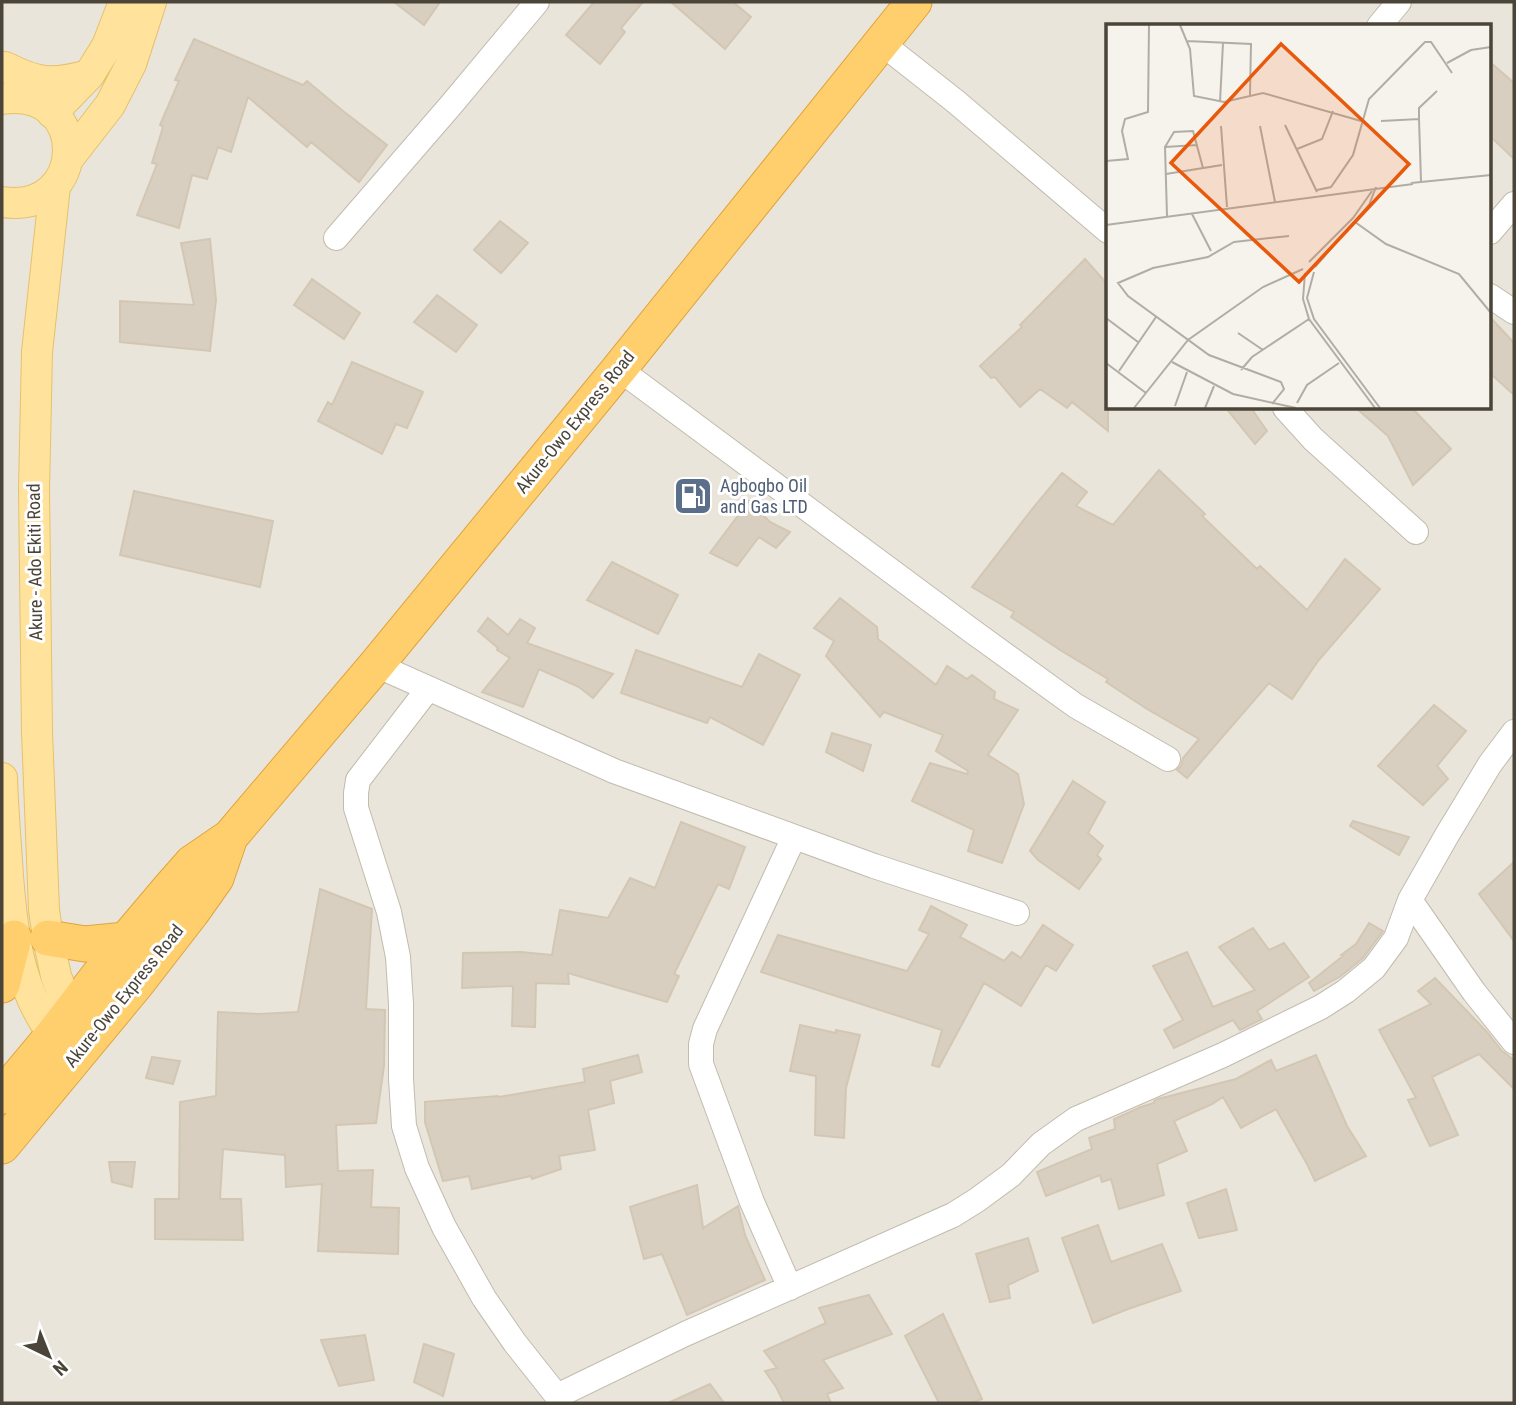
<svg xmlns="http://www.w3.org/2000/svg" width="1516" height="1405" viewBox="0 0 1516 1405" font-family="'Roboto Condensed',sans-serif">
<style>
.residential{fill:#eae5da;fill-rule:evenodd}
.building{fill:#d8cfc1;stroke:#d3c7b4;stroke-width:2}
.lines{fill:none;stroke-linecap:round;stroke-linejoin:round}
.minor-casing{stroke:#c2bbae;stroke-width:26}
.major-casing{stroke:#e6c16a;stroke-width:32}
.highway-casing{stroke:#e0a43c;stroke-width:37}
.minor{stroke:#fff;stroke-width:24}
.major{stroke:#ffe39c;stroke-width:30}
.highway{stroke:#ffcf6e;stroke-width:35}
.labels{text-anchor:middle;stroke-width:6;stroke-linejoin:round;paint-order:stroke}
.street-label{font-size:18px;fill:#4b4439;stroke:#fff}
.service-label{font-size:18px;fill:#4e5e75;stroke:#fff;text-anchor:start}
.inset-road{fill:none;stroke:#b2ada4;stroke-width:2}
.view{fill:#e8590c;fill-opacity:0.15;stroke:#e8590c;stroke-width:3.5}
.inset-edge{fill:none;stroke:#4b4439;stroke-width:3.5}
</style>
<rect width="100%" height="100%" fill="#f6f3ec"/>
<!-- residential -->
<path class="residential" d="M2,2h1512v1401h-1512zM1108,26h382v382h-382z"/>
<!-- building -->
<path class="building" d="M394,2h46l-16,23z
M594,2h49l-22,26 4,4 -25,32 -34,-29z
M671,2h62l18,15 -26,32z
M194,39l109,46 4,-4 36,30 44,34 -28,37 -48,-40 -4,5 -59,-50 -17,55 -13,-5 -11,32 -15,-4 -13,53 -42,-13 20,-51 -5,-1 11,-36 -3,-2 19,-44 -4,-1z
M1490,62l24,21v76l-24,-23z
M500,221l28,22 -27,30 -27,-23z
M210,239l6,61 -6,51 -90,-9v-41l74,4 -13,-62z
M1085,259l23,26v146l-36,-29 -5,6 -27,-19 -20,18 -25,-30 -4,1 -11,-12 42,-39 -2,-2z
M312,279l48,34 -16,26 -50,-34z
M437,295l40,30 -21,27 -42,-30z
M1490,317l24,26v52l-24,-22z
M352,362l71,30 -16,36 -11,-4 -14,30 -64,-33 10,-19 4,3z
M1226,408h25l16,23 -12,13z
M1356,408h56l39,41 -38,36 -25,-49z
M1159,470l46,44 -3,2 55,53 3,-3 47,44 38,-51 35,30 -62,72 -26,38 -23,-16 -82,95 -10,-8 4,-4 2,-8 16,-19 -52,-30 -41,-27 2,-3 -48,-29 -49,-33 3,-5 -42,-25 57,-74 33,-40 25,19 -11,14 37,19z
M134,491l139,30 -13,66 -140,-32z
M749,501l21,21 20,10 -14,16 -17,-11 -22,29 -27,-13z
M612,562l66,33 -20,39 -71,-34z
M840,598l37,29 1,12 58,46 11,-19 20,13 5,-4 23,17 -1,7 24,11 -30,45 30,19 6,30 -22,59 -34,-12 6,-21 -62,-29 18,-38 37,11 1,-3 -32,-20 7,-16 -59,-23 -4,5 -54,-61 8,-15 -20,-13z
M488,618l20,17 12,-16 15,9 -8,15 86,31 -20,24 -14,-11 -40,-18 -16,38 -41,-15 28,-34 -13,-8 1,-2 -20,-17z
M636,650l106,37 17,-33 41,21 -37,70 -53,-28 -3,6 -86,-30z
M1434,705l32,26 -29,35 11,13 -25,26 -45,-39z
M832,733l39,12 -8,26 -37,-19z
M1073,781l32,21 -17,31 15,13 -6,9 4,4 -22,30 -41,-29 -8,-9z
M1353,821l56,16 -10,18 -49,-29z
M681,822l64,25 -16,42 -11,-5 -44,90 5,2 -12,26 -99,-29 1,11 -33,-1 -1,44 -23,-1 1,-40 -51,2 1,-35 58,-1 31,3 8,-45 48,8 22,-40 25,10z
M1514,862v79l-35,-47z
M320,889l52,20 -6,100 19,1 -1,56 -8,57 -40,2 2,46 35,-1 -2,37 28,1 -1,46 -80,-3 4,-67 -36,3 -1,-32 -62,-6 -3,50h21l2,41 -88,-1v-40h24l1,-97 36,-6 2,-84 41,2 39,-2z
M931,906l36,19 -7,12 44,24 8,-9 9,6 22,-33 30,20 -17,26 -10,-6 -25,41 -37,-23 -45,84 -7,-2 10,-35 -181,-58 17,-37 129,36 22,-37 -10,-4z
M1369,923l14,8 -20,27 -22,18 -27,15 -5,-8 34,-27 -2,-1 15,-11z
M1253,928l16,22 15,-7 25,34 -52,34 5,8 -22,11 -7,-10 -59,28 -10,-18 19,-10 -30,-54 34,-14 26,55 42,-17 -36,-43z
M1435,978l52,54 15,19 12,9v29l-35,-35 -47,23 26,58 -28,11 -22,-46 8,-2 -37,-68 52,-26 -13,-13z
M800,1025l36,8v-3l24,5 -14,53 -2,50 -29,-3 1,-59 -26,-5z
M638,1055l4,17 -32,9 4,22 -26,7 7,40 -36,6 2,13 -29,10 -1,-3 -59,13 -3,-13 -26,5 -18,-59v-20l73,-6 1,1 86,-15 -2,-13z
M1316,1055l31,71 19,30 -51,25 -7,-15 -32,-57 -35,19 -18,-31 -11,7 -38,17 13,30 -30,13 7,31 -45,14 -8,-30 -9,3 -2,-7 -54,21 -9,-24 55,-23 -3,-11 26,-9 -1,-10 27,-12 13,-4v-2l4,-2 78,-20 35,-19 5,11z
M152,1057l28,4 -7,23 -27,-6z
M109,1162h26l-3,25 -20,-5z
M697,1185l6,43 35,-22 7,29 20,45 -78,35 -25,-61 -18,5 -14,-52z
M1226,1189l11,41 -38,8 -12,-35z
M1098,1225l13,37 51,-18 19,47 -53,18 -35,14 -31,-85z
M1028,1238l10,33 -30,14 2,13 -20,4 -14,-48z
M869,1295l23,39 -69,26 20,28 -16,6 4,9h-47l-8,-16 -11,-16 12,-3 -13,-17 62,-28 -7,-15z
M943,1314l39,85 -10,4h-33l-34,-67z
M365,1335l9,45 -35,6 -18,-46z
M424,1344l30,10 -11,42 -29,-14z
M710,1384l14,19h-56z"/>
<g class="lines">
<defs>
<path id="minor" d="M1379,26l20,-24
M880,42l75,59 153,130
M1490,232l24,-28
M336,238l115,-133 86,-103
M1490,296l24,16
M619,369l353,262 104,75 92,53
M1285,408l28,31 103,93
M376,665l238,106 260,95 143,47
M428,689l-70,91 -2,13v15l33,104 9,45 3,47v75l3,47 13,42 27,59 40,71 31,45 42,53 3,7
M1410,900l64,92 40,50
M790,1288l-38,-86 -51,-138v-20l4,-15 89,-192
M557,1396l128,-62 268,-119 24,-15 34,-25 30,-31 35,-25 147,-64 98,-48 25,-16 28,-23 22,-30 14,-38 37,-65 43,-71 24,-32"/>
<path id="major" d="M5,67c34,17 47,18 84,8
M2,99c89,-13 87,116 0,103
M52,113l37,-38 18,-29 17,-44
M68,159l42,-54 21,-41 20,-62
M55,186l-18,166 -3,138 3,242 7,178 4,28 8,38 14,37 12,14
M2,778c1,33 4,65 6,98 5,64 12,126 59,175"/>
<path id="highway" d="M48,938l37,6 41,-4
M2,985l12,-47
M2,1096l50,-60 74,-96 44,-52 22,-25 38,-26 146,-172 243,-296 295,-367
M2,1146l135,-163 55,-71 24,-34 14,-41"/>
</defs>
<!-- minor casing -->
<use href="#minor" class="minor-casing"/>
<!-- major casing -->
<use href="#major" class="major-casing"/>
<!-- highway casing -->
<use href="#highway" class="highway-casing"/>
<!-- minor -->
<use href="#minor" class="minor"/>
<!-- major -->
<use href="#major" class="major"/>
<!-- highway -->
<use href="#highway" class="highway"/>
</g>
<!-- icons -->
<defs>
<symbol id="fuel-square" viewBox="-11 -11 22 22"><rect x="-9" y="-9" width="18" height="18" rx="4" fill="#5c6f8a" stroke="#fff"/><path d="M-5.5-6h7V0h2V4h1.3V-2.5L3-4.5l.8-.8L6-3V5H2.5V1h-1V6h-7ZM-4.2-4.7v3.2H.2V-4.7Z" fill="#fff"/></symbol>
</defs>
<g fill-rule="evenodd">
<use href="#fuel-square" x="671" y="474" width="44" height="44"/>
</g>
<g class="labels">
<!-- street labels -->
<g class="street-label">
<text transform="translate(575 422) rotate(-51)" y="6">Akure-Owo Express Road</text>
<text transform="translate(35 562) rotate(-91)" y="6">Akure - Ado Ekiti Road</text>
<text transform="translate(124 996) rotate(-51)" y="6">Akure-Owo Express Road</text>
</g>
<!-- service labels -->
<g class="service-label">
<text x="720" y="492">Agbogbo Oil<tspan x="720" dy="21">and Gas LTD</tspan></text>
</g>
</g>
<!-- overview -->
<g transform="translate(1106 24)">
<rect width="385" height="385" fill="#f6f3ec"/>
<path class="inset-road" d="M74,1l10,24 4,47 30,6 39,-9 98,28M81,17l64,3 -1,51M341,39l24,-13 20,-3M114,78l3,-59M313,95v-11l18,-17M275,97l38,-2 2,62M179,101l32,67M115,102l6,81M154,102l15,76M59,123l32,-2M191,125l25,-10 11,-28M0,137l22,-2 -6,-28 3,-12 23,-7 1,-87M60,150l56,-9M305,159l80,-8M211,166l14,-3 22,-32 16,-56 56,-57h6l21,31M86,190l19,37M61,192l-2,-69 9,-15 19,-1 10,37M249,198l31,22 73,30 32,39M0,201l307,-41M203,238l44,-44 19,-27M209,243l54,-62 7,-18M208,248l-7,26 7,21 66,89M199,249l-2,26 6,20 66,89M0,294l32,24M132,309l25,17M66,338l61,32 63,14M0,339l40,30M135,346l11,-13 57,-38M13,347l37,-54M191,379l10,-18 32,-22M166,380l12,-15 -3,-7 -72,-27 -81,-59 -10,-13 35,-15 55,-11 26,-15 55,-6M69,382l12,-34M28,384l54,-68 75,-53 40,-18M99,384l9,-22"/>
<path class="view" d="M175,20l128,120 -110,118 -128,-119z"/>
<rect width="385" height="385" class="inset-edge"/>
</g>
<!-- border -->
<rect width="1516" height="1405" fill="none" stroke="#4b4439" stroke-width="7"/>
<!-- north arrow -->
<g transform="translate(49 1356) rotate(137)" stroke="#ffffff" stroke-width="5" paint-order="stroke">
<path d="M0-5L12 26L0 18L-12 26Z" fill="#4b4439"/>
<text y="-10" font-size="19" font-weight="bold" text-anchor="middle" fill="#4b4439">N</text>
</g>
</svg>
